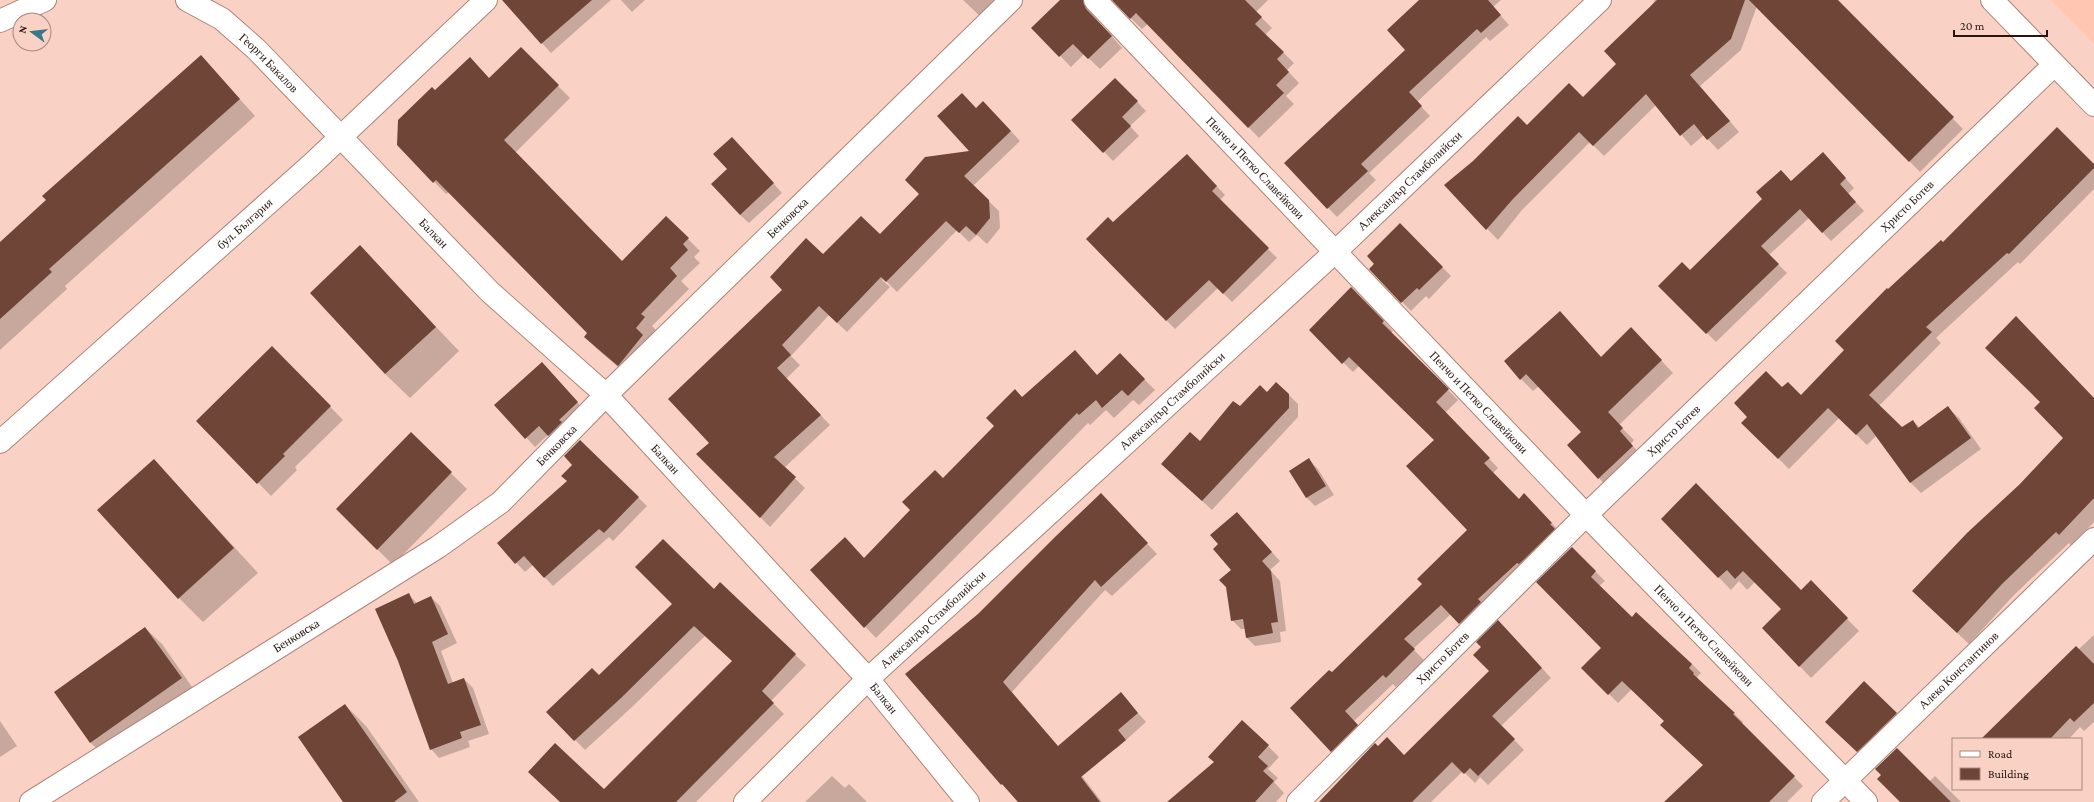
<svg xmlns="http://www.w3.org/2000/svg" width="2094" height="802" viewBox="0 0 2094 802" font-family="'Crimson Pro',serif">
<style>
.built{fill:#ffc6b2}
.shadow{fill:#0003}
.building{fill:#6e4537}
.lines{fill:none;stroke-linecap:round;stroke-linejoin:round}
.street-casing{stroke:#b18374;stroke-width:24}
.secondary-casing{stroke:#b18374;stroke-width:24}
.street{stroke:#fff;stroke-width:22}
.secondary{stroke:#fff;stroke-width:22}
.labels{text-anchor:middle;stroke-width:4;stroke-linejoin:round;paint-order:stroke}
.street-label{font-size:12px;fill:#271610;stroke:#fad2c5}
</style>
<rect width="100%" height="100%" fill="#fad2c5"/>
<!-- built -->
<path class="built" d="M2050,0h44v44z"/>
<!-- shadow -->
<path class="shadow" d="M523,0h88l-60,53 -39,-43z
M621,0h24l-13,12z
M963,0h45l-22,22z
M1061,0h39l-6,7 -1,8 29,33 -22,21 -16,-15 -13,13 -38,-39z
M1112,0h156l-12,12 16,16 -7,7 29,28 -7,7 12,13 -13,13 8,8 -35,34 -111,-114 -6,5z
M1421,0h80l-8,7 16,18 -19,16 -4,-4 -69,65 13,14 -61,57 7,7 -39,37 -52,-54 122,-113z
M1655,0h182l126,129 -43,43 -163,-166 -16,44 -41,36 39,46 -21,18 -14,-15 -13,11 -35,-41 -52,51 -14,-14 -68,68 -24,30 -53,-55 82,-59 56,-28 34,-34z
M521,49l49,49 -55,55 107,109 44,-45 34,34 -6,6 6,6 -19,18 8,8 -37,37 4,4 -8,11 -18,36 -33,-28 -12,-12 3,-4 -139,-141 -3,2 -48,-49 37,-53 55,-13z
M201,56l54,60 -190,170 2,3 -67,61v-107z
M1115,79l31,32 -16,15 9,10 -26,25 -40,-41z
M976,109l17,3 27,29 -47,45 26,25 1,17 -13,16 -10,-9 -8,7 -12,-12 -60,62 -14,-14 -1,2 8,7 -43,45 -18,-17 -38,41 9,9 -14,14 44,46 -46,43 21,20 -35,39 -72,-73 12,-11 113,-188 57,-19 91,-85z
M741,147l41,46 -33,30 -9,-8 -12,-46z
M1831,162l23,26 -6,6 16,17 -33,30 -22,-23 -40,37 18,18 -71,69 -56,-56 30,-15 102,-89z
M1196,164l29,31 -5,5 57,58 -45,44 -14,-14 -43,41 -88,-90 26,-16z
M2094,165v24l-74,75 -2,-2 -82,76 5,5 -62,63 23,23 11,-8 7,7 28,-20 11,10 22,31 -60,44 -10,-10 -35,-47 -9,9 -28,-27 -50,51 -46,-46 39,-34 19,8 44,-47 43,-60 55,-46z
M1400,225l51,51 -22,23 -3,-3 -15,15 -41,-42z
M360,247l99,104 -49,47 -25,-24z
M1361,298l32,33 -2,2 67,67 -13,13 53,55 -5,5 26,27 15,4 27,29 -92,100 -18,-19 -38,35 11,11 -28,27 -3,-3 -39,37 13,14 -26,25 -9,-9v-77l91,-90 46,-54 -34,-90 -76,-74 -6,6 -43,-42z
M1560,313l42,45 41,-17 30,32 -54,52 15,15 -3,4 14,15 -35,31 -11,-12 -17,-46 -43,-46 -6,5 -12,-12z
M272,347l71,73 -48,47 2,3 -26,26 -73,-75z
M1120,355l35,35 -16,15 -6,-5 -19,18 -8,-8 -16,15 -2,-2 -212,215 -65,-68 53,-11 159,-161 75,-22z
M542,363l44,49 -29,32 -9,-9 -13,12 -39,-42z
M1267,393l22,2 9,9v13l-86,93 -50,-46 38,-22 40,-35z
M2094,398v124l-23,24 -2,-3 -55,52 -45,49 -44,-41 95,-119 44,-46z
M411,434l56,55 -74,76 -56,-56z
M580,441l67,65 -34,35 -4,-4 -56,49 -20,-21 -8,7 -27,-28 70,-63z
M154,460l104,113 -55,49 -24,-24z
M1309,460l9,9 16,26 -19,11 -8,-8 -17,-27z
M1111,505l46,49 -45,42 -7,-6 -93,102 63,75 27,35h-84l-111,-128z
M1237,513l43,48 -10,9 10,11 6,50 -6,1 1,10 -26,4 -8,-8 -2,-9h-4l-9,-9v-50l-12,-26z
M1662,519l139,72 10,-9 48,49 -48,47 -48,-50 19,-19 -27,-27 -8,8 -8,-9 -8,9z
M1572,548l33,33 -6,5 33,32 4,-5 56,51 9,9 -4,4 4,6 42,39 -1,2 61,62 -16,16h-122l39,-37 -39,-44 -33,-32 -14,14 -35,-35 20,-20z
M720,584l86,81 -35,36 13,13 -88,88h-135l43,-12 129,-129 -28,-25 -74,72 -46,42 -37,-38 51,-36z
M408,594l9,9 14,-6 9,9 17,37 -16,8 12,32 11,-4 9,9 16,46 -21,7 2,6 -31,11 -8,-9z
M145,628l17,16 35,50 -90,65 -17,-17z
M1508,631l43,47 -50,48 23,24 -36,35 -8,-8 -5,6 -12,-12 -32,31h-111l58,-54 26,8 86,-84z
M2094,635v87l-10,9 -4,-4 -11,12h-87z
M1865,683l40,40 -39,37 -39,-38z
M1121,694l25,28 -30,27 -9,-9z
M345,705l21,21 53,76h-74z
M0,721l17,25 -17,11z
M1268,746l11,11 -11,12 10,9 -4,4 10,11 -8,9h-107z
M1882,775l47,7 6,-6 26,26h-59z
M832,776l13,12 4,-4 18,18h-62z"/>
<!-- building -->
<path class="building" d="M502,0h90l-51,44z
M1060,0h23l3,9 26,27 -24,23 -15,-15 -14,13 -28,-29z
M1112,0h133l17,17 -7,7 29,28 -7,7 12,13 -13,13 8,8 -36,35 -112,-115 -6,6z
M1419,0h69l13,15 -20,18 -4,-4 -68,63 13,14 -61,58 7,7 -41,38 -43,-46 121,-113 -18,-20z
M1657,0h88l-14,39 -41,36 40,46 -23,19 -13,-16 -14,12 -34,-42 -53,52 -14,-14 -67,68 -26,30 -42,-45 29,-24 45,-45 9,9 42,-42 14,14 33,-33 -12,-13z
M1749,0h89l116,117 -45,45z
M521,47l38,38 -55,55 118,121 44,-45 23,22 -6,6 5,6 -18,18 7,8 -36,38 4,3 -9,11 7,7 -25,31 -34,-29 3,-4 -151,-153 -3,3 -36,-38 1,-25 34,-33 3,3 35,-33 19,21z
M201,55l39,44 -191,170 3,3 -52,47v-77l46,-42 -4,-4z
M1115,78l23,23 -16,16 9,9 -28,27 -32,-33z
M962,93l14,15 7,-7 28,30 -47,45 25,24 1,18 -14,17 -10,-9 -7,7 -13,-12 -60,61 -5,-5 -44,46 -18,-17 -37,39 9,10 -14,13 44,47 -47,42 22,20 -36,41 -64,-64 13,-11 -41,-44 114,-109 -12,-13 36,-39 17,16 38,-38 19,18 39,-40 -14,-14 20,-23 44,-6 -32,-35z
M2057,127l37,37v4l-85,86 -2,-1 -81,74 6,5 -63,63 33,32 11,-7 5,8 30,-22 23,32 -61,45 -43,-59 -11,11 -28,-27 -50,51 -37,-36 6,-6 -13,-14 32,-32 16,16 6,-5 13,13 43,-45 -9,-9 52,-53 1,1 53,-49 2,2z
M732,137l42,46 -34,32 -29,-31 16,-15 -14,-15z
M1823,152l23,26 -6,6 16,18 -34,31 -22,-24 -39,37 18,18 -73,70 -48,-48 24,-24 8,8 72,-71 -6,-7 25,-22 10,11z
M1187,154l30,32 -5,5 57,57 -46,46 -14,-14 -43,41 -80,-82 22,-22 5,5z
M1400,223l43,44 -24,23 -2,-2 -16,15 -32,-34 5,-5 -7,-8z
M360,245l76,82 -51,47 -75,-81z
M1351,287l33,34 -2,2 67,66 -13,13 54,56 -6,5 35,36 5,-6 28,30 -2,1 5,5 -36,35 -2,-1 -39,36 3,3 -22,22 -18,-19 -37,34 11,10 -29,29 -3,-3 -38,36 13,14 -27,27 -41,-44 39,-38 3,2 90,-88 -5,-5 50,-49 -61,-64 28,-26 -85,-83 -7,7 -33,-34z
M1560,311l41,46 30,-30 31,33 -54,52 15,16 -3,3 13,15 -35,33 -31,-34 14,-13 -55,-58 -6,6 -16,-19z
M2016,316l78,82v100l-35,37 -3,-3 -54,52 -45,49 -45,-42 55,-58 53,-49 43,-46 -29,-30 6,-6 -55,-54z
M272,346l59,60 -48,48 2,2 -28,28 -61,-63z
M1075,350l22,25 23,-22 25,26 -17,17 -6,-6 -20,18 -6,-8 -17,15 -2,-2 -213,215 -54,-58 35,-33 19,21 46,-48 -8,-8 33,-32 8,8 51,-52 -8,-8 29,-29 7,8z
M542,362l36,40 -19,18 3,2 -14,14 -9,-10 -14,13 -31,-34z
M1276,382l13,12v14l-87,93 -41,-37 29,-32 10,9 33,-40 7,5 20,-21 7,7z
M411,432l41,40 -75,78 -41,-41z
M580,440l59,57 -35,36 -5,-4 -55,49 -20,-22 -9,8 -18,-21 70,-62 -6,-5 11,-11 -8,-9z
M1309,458l17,28 -20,12 -17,-27z
M154,459l80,89 -56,51 -81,-89z
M1696,483l105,107 10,-10 37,38 -49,49 -37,-39 19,-19 -38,-38 -8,8 -8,-9 -9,8 -57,-59z
M1101,493l47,50 -47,44 -6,-7 -92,102 55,64 63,-54 17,21 -20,17 8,10 -45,37 19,25h-82l-16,-18 -1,1 -96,-111 73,-60 77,-77z
M1237,512l35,40 -10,9 9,10 7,51 -7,1 2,10 -27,5 -3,-19 -12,2 -5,-34 -7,-7 12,-10 -18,-21 5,-5 -8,-9z
M663,539l51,50 6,-7 76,72 -34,37 12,12 -98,99h-116l-32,-30 27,-29 49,46 128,-128 -38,-35 -73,72 -47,43 -28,-29 46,-44 7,7 73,-71 -37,-37z
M1572,547l24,24 -5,6 41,40 4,-5 56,52 -3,4 5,5 -1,1 42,39 -2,1 62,62 -26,26h-105l39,-37 -43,-40 4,-4 -42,-40 -14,14 -27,-27 20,-20 -65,-66z
M409,593l5,11 17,-8 17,38 -16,8 16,42 16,-6 17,47 -21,7 2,6 -32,12 -32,-89 -23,-52z
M1498,620l44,48 -50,48 23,23 -37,37 -8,-8 -6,6 -12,-12 -40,40h-93l56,-59 3,3 9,-9 17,18 85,-84 -16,-16 8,-8 -5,-5z
M145,627l37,51 -92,65 -36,-51z
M2076,646l18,18v39l-20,19 -4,-4 -20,21h-69z
M1864,681l33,32 -40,39 -32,-30z
M345,704l62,88 -13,10h-51l-45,-65z
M1242,720l27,25 -11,12 10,9 -5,5 11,10 -19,21h-88l47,-40 -6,-5z
M1897,748l54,54h-51l-23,-23 4,-4 -6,-6z"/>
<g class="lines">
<defs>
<g id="street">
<path id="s1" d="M187,0l35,19 34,30 234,243 116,103 262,284 100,123"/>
<path id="s2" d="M1095,0l491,515 280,287"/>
<path d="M1992,0l102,105"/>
<path d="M0,21l45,-21"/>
<path id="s3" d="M31,802l407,-255 63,-45 105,-107 405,-395"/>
<path id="s4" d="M745,802l123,-123 467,-427 265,-252"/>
<path id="s5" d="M1298,802l288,-287 468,-450"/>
<path id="s6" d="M1823,802l271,-263"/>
</g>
<g id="secondary">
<path id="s7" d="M0,442l312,-278 174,-164"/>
</g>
</defs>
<!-- street casing -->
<use href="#street" class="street-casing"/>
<!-- secondary casing -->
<use href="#secondary" class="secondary-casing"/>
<!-- street -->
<use href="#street" class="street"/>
<!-- secondary -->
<use href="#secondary" class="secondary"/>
</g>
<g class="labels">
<!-- street labels -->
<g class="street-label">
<text dy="4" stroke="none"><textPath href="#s1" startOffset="104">Георги Бакалов</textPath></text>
<text dy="4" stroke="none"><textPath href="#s2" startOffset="232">Пенчо и Петко Славейкови</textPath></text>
<text dy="4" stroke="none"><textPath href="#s4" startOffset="910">Александър Стамболийски</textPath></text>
<text dy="4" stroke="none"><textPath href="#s5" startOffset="852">Христо Ботев</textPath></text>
<text dy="4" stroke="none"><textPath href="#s3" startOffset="961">Бенковска</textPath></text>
<text dy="4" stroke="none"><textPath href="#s7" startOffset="328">бул. България</textPath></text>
<text dy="4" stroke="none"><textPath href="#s1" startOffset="341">Балкан</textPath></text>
<text dy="4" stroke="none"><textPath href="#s4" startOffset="586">Александър Стамболийски</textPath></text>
<text dy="4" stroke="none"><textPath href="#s2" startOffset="556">Пенчо и Петко Славейкови</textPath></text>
<text dy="4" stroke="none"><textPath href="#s5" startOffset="528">Христо Ботев</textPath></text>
<text dy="4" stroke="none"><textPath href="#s3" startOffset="637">Бенковска</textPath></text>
<text dy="4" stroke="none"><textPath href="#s1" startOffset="665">Балкан</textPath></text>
<text dy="4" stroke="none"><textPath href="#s4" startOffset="262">Александър Стамболийски</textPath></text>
<text dy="4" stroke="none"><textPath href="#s3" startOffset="313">Бенковска</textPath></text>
<text dy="4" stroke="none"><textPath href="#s2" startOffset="880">Пенчо и Петко Славейкови</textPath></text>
<text dy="4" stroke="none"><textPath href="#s5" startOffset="204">Христо Ботев</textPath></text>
<text dy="4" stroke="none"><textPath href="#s6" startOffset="189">Алеко Константинов</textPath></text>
<text dy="4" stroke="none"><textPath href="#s1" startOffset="989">Балкан</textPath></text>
</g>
</g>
<!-- legend -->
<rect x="1952" y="738" width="130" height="52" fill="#fad2c5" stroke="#a6877d"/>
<rect x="1960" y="751" width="20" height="6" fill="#ffffff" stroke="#a6877d"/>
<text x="1988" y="758" font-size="12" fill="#271610">Road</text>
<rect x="1960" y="768" width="20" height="12" fill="#6e4537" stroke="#a6877d"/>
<text x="1988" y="778" font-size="12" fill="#271610">Building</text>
<!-- north arrow -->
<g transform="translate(32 32) rotate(285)"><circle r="19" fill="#fad2c5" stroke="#a6877d"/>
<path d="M0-3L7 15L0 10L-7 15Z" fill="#37788b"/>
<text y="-6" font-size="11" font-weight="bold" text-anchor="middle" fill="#271610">N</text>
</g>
<!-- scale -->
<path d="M1954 30v6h93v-6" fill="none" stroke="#271610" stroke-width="2"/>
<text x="1960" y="30" font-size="12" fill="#271610" stroke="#fad2c5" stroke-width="3" paint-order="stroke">20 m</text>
</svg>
